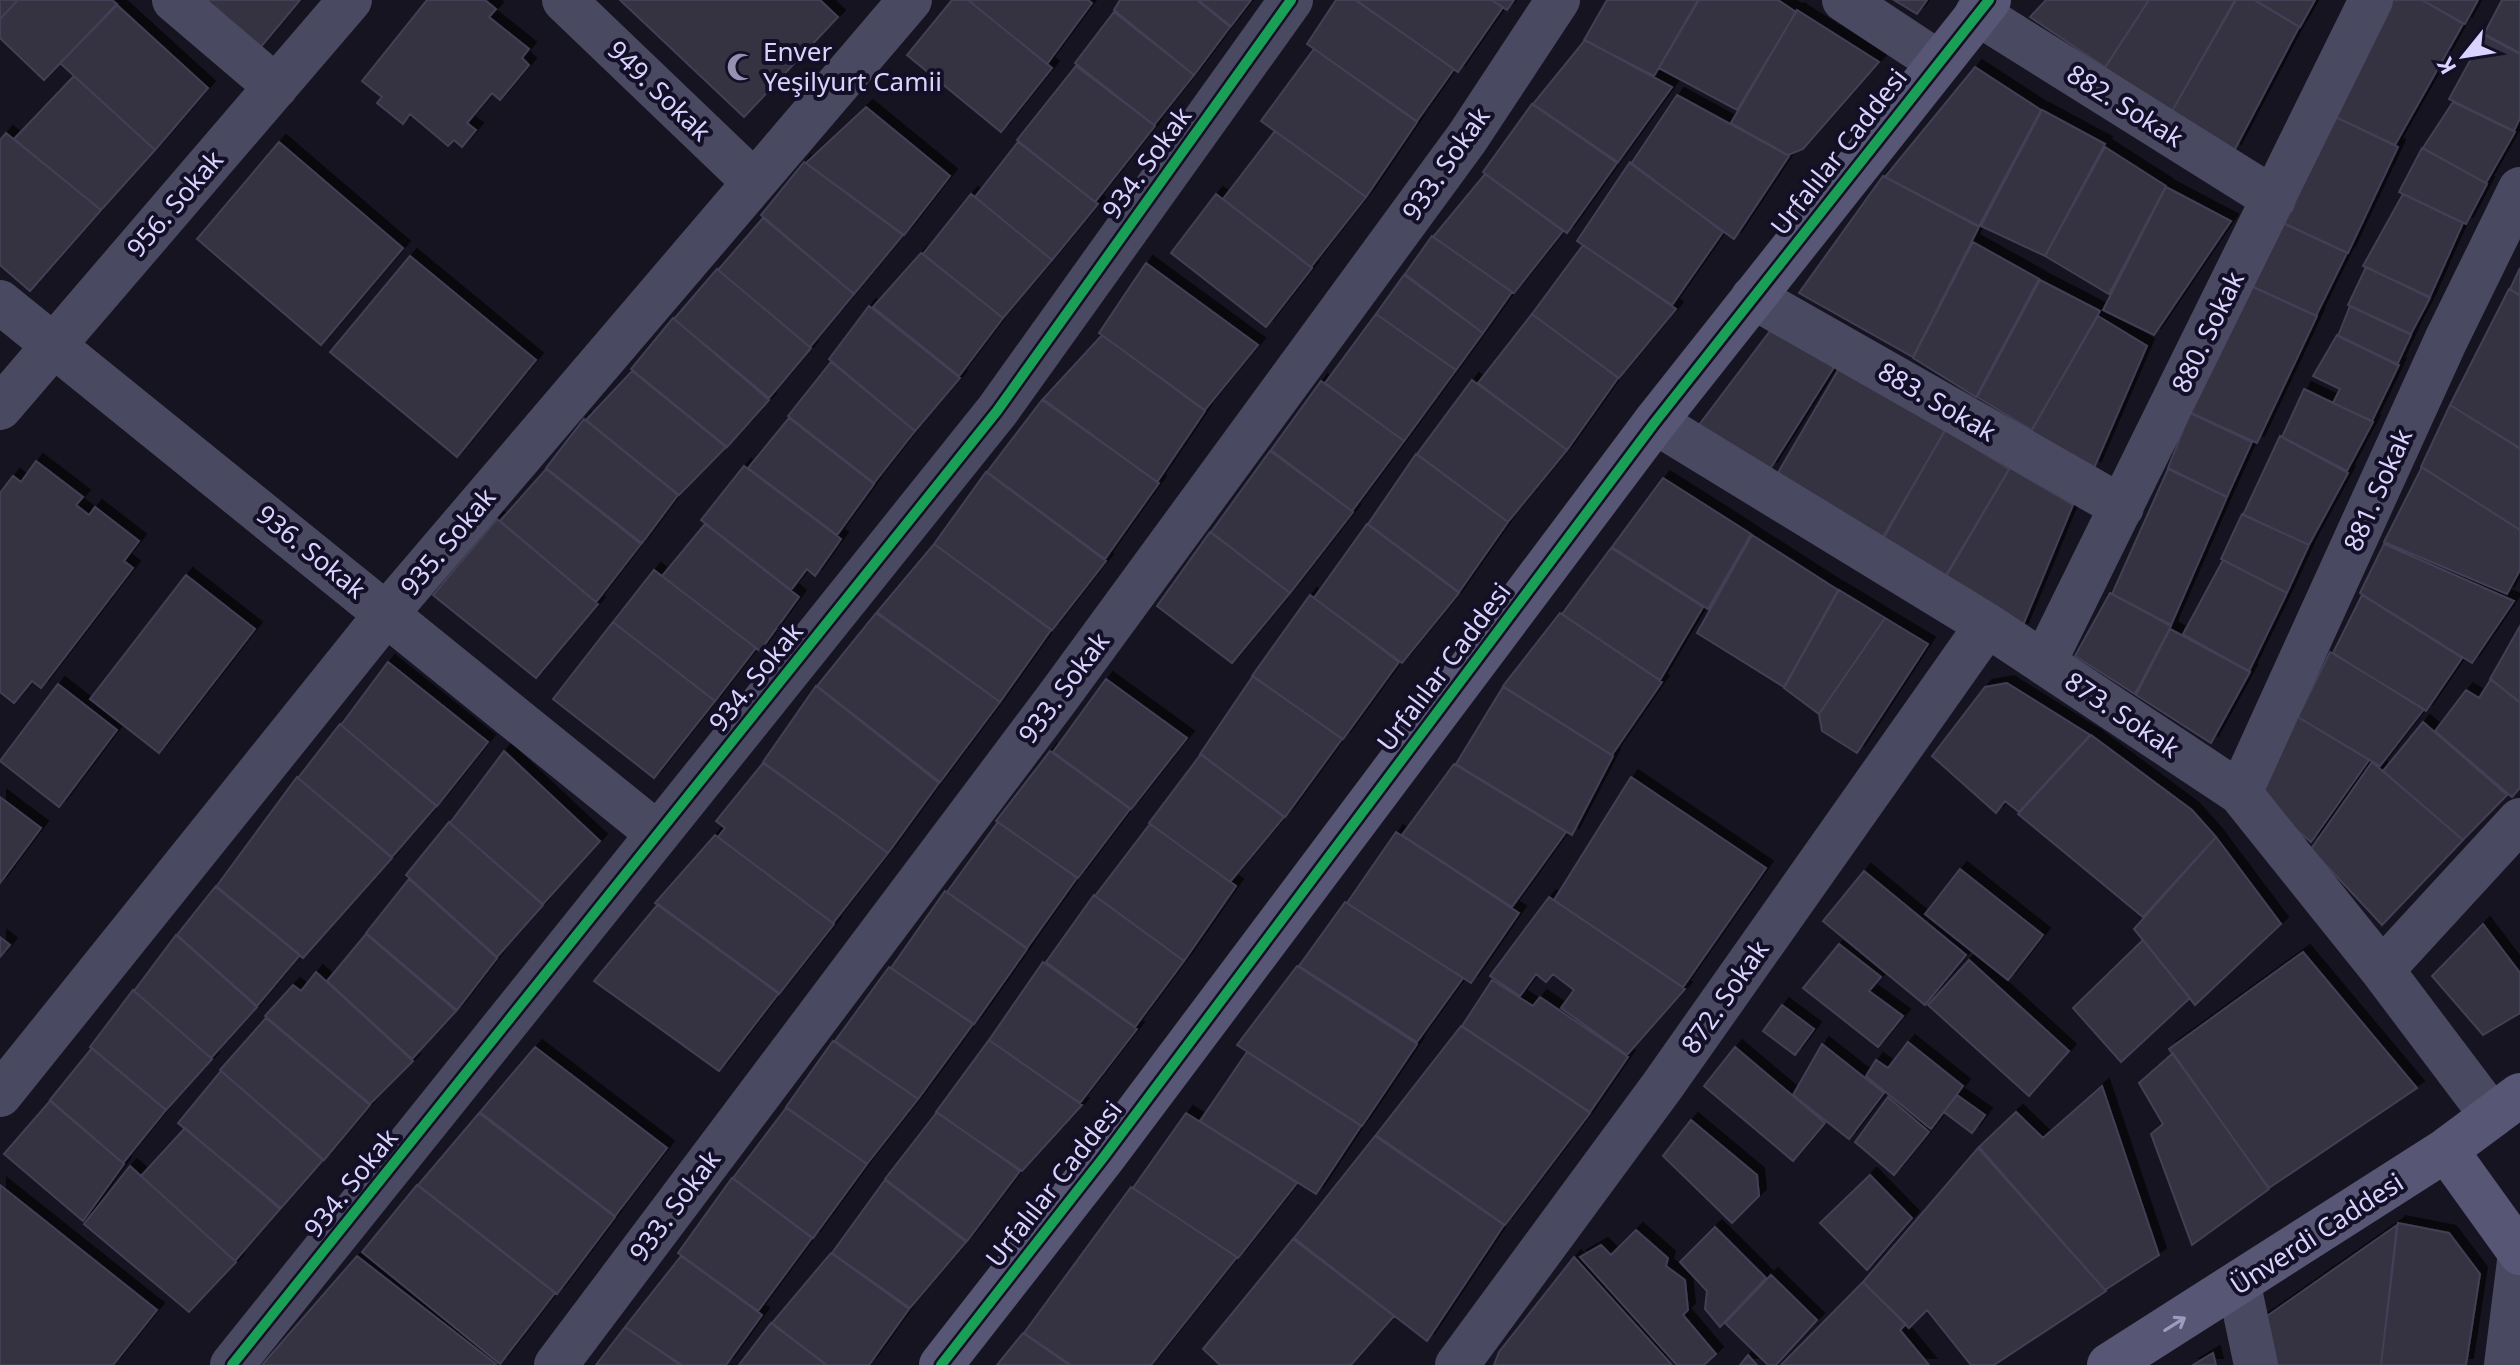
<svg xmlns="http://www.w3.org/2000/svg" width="2520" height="1365" viewBox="0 0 2520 1365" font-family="'Noto Sans',sans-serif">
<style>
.building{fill:#343243;stroke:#433f54;stroke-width:2;filter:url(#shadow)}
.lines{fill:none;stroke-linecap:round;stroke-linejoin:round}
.street{stroke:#4a4962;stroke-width:44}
.secondary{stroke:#575674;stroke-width:44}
.cycleway-casing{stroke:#130f26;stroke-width:15}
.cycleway{stroke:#1a9f57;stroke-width:10}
.oneway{stroke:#9e9bc0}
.labels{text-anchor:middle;stroke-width:8;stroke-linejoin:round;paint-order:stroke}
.poi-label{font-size:26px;fill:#d9d4ff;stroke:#130f26;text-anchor:start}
.street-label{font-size:26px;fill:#d9d4ff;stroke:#130f26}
</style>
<defs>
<filter id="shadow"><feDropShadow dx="7" dy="-7" stdDeviation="0" flood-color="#0009"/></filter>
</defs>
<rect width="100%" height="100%" fill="#161421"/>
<!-- building -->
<path class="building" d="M0,0h18l-18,19z
M18,0h94l5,4 -73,76 -44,-42v-19z
M199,0h101l-45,54z
M427,0h58l11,9 -7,8 40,32 -7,9 7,7 -29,35 -8,-7 -25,30 9,7 -14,17 -8,-7 -6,6 -38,-32 -7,10 -26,-21 5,-6 -20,-16z
M620,0h200l18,17 -94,100z
M952,0h16l84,68 -51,64 -94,-77z
M968,0h120l4,3 -45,61z
M1120,0h77l33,27 -36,48 -80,-65z
M1198,0h53l-20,26z
M1336,0h19l99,69 -37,52 -110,-77z
M1356,0h135l12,7 -45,65z
M1491,0h23l-7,10z
M1607,0h91l-44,76 -70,-36z
M1699,0h79l18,12 -59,98 -78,-42z
M1894,0h33l-10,14z
M2046,0h103l-44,67 -75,-50z
M2149,0h86l-63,111 -67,-43z
M2236,0h18l45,27 -65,124 -62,-40z
M2255,0h60l-15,27z
M2393,0h29l41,24 -68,121 -66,-31z
M2422,0h56l-13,24z
M2502,0h18v53l-36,-19z
M117,5l91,83 -53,62 -95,-87z
M1797,10l82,52 -76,87 -15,6 -57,-32z
M1114,12l80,63 -40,50 -79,-62z
M2484,35l36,19v64l-6,13 -65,-32z
M1585,40l87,47 -54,75 -85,-58z
M1314,49l103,73 -51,75 -105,-76z
M1076,66l79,60 -60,76 -78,-62z
M1975,67l66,43 -62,116 -94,-49z
M74,76l81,74 -54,60 -87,-71z
M1677,95l112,61 -55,83 -103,-75z
M2453,102l62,30 -29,51 -63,-35z
M1532,104l85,59 -50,70 -84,-61z
M866,107l84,69 -46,59 -98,-72z
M2042,110l63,34 -60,112 -64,-30z
M2325,112l73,35 -50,106 -75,-35z
M1275,131l91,66 -55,70 -88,-68z
M6,133l95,77 -71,81 -30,-26v-125z
M279,142l124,106 -82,97 -124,-106z
M1018,142l80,62 -46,56 -77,-63z
M2105,147l61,39 -57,108 -64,-38z
M2422,148l65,36 -21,40 -67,-32z
M804,162l99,73 -49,59 -93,-79z
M1630,162l93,70 -51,73 -95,-64z
M1485,174l78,57 -49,62 -81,-56z
M1883,176l96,51 -66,130 -114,-64z
M2166,187l65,34 -77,114 -51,-25z
M971,194l81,66 -49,58 -80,-64z
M1216,194l96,74 -46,59 -95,-74z
M2403,194l60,29 -33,74 -67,-31z
M763,218l91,76 -44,53 -92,-77z
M2272,218l75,35 -31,63 -70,-32z
M1432,236l80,56 -29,41 -78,-59z
M1973,242l66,37 -63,118 -63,-39z
M1583,245l93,64 -57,69 -87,-64z
M921,253l82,65 -44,58 -86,-69z
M410,256l126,104 -79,97 -127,-105z
M1146,263l112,82 -53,65 -106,-77z
M2366,267l64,31 -19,36 -63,-29z
M2520,268v27l-10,-6z
M717,269l94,79 -42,50 -95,-79z
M1404,275l79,58 -27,37 -80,-56z
M2040,280l60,31 -68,119 -55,-33z
M2245,283l72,33 -60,127 -68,-31z
M2509,289l11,7v152l-70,-43z
M869,306l91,72 -45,53 -86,-72z
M2350,306l61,29 -14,30 -59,-29z
M1376,314l80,56 -52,71 -79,-58z
M1532,314l86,64 -51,72 -89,-67z
M2098,316l49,30 -53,122 -63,-37z
M673,318l96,82 -42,47 -96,-78z
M1773,327l63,37 -66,105 -71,-44z
M1102,335l103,76 -48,71 -114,-83z
M2337,335l62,30 -27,56 -39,-18 7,-14 -27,-13z
M831,362l84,69 -41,52 -86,-67z
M1840,367l105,64 -64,109 -105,-64z
M632,371l94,76 -47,48 -93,-75z
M1472,380l95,70 -59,72 -91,-68z
M1321,381l83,60 -52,70 -81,-61z
M2304,389l69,33 -26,49 -65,-34z
M1042,400l117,83 -54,76 -118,-87z
M2450,405l70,44v81l-99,-63z
M2190,413l62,29 -25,55 -59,-29z
M789,418l85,66 -37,51 -89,-67z
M584,419l94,76 -36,48 -96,-75z
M1945,430l64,39 -66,111 -61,-39z
M2280,436l68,37 -39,72 -66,-30z
M1270,451l83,61 -63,81 -79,-61z
M1416,454l92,68 -49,70 -91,-68z
M36,461l47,36 -7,8 13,10 6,-8 44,34 -15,20 9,7 -92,120 -9,-7 -18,22 -14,-11v-199l13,-17 8,6z
M744,466l97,73 -26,37 -8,-7 -16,21 -90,-70z
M2422,467l98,63v40l-13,24 -123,-52z
M2010,468l63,37 -52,125 -77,-50z
M546,469l95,75 -45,58 -96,-81z
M2168,469l59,28 -56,128 -59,-31z
M986,472l120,89 -54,69 -118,-86z
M1663,478l88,56 -43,75 -96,-62z
M2242,514l67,31 -22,48 -66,-34z
M497,519l101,85 -62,74 -103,-83z
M705,524l94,73 -39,54 -98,-75z
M1367,524l92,69 -57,70 -88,-65z
M1210,532l80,61 -58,70 -75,-57z
M1752,535l86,55 -54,97 -87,-54z
M934,544l117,86 -51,72 -123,-90z
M2384,544l130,57 -42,62 -112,-70z
M1611,548l92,59 -43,73 -98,-66z
M2223,560l64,33 -38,78 -66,-37z
M654,570l102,78 -41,53 -102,-79z
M186,575l69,54 -96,124 -69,-54z
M1839,590l46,28 -66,96 -35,-26z
M2110,593l61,33 -36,68 -60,-38z
M1310,595l89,67 -56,77 -91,-63z
M2362,595l100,63 -36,53 -93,-58z
M876,613l124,89 -60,80 -123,-96z
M1560,613l102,69 -50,73 -109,-69z
M1885,618l43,26 -71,109 -35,-22 -3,-17z
M613,622l102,79 -61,77 -101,-79z
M2520,626v76l-30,-23z
M2170,629l80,43 -39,71 -75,-48z
M2330,652l94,57 -44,57 -82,-49z
M388,662l100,80 -51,64 -96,-81z
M1253,676l89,63 -57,78 -85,-63z
M1106,679l81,59 -56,71 -78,-57z
M2491,679l29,24v85l-8,9 -77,-66 31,-41 13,8z
M2007,683l83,52 -71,77 -14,-11 -9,12 -64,-57 53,-69z
M58,684l59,46 -58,77 -59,-46z
M816,686l123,97 -51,70 -125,-91z
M1503,687l110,69 -41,79 -116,-71z
M2296,716l73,44 -58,82 -60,-50z
M2423,722l84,73 -44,45 -80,-69z
M340,724l96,82 -44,51 -94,-79z
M2091,735l101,75 24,27 -73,80 -125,-103z
M504,751l96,90 -57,63 -93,-81z
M1050,751l80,58 -52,69 -82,-57z
M1201,754l83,63 -54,65 -81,-59z
M2372,762l91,78 -81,85 -71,-76z
M763,763l125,90 -55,70 -115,-86 7,-9 -9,-7z
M1454,764l112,68 -54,75 -110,-72z
M297,777l95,81 -89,100 -87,-71z
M1631,777l135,91 -83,119 -129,-87z
M0,797l41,31 -41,55z
M449,822l94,83 -46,52 -91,-82z
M998,822l79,56 -50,70 -80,-56z
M1150,824l86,62 -52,75 -89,-65z
M1396,832l123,81 -48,70 -124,-80z
M715,835l119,89 -55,70 -124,-91z
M2216,837l65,87 -86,81 -61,-76z
M1960,869l83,66 -35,45 -83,-66z
M1864,871l102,84 -41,50 -102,-84z
M409,879l88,79 -40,52 -91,-77z
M216,886l84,69 -43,51 -80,-71z
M945,891l82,58 -53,75 -83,-56z
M1094,895l90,66 -49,66 -89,-65z
M1549,897l136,92 -58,66 -66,-47 13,-18 -21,-16 -7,8 -10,-8 -16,22 -30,-20z
M1345,902l118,76 -46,64 -118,-76z
M658,904l121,89 -60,78 -125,-90z
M2483,924l37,49v40l-37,22 -51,-59z
M366,934l90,77 -44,48 -85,-78z
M176,935l81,72 -46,51 -77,-67z
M0,937l10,8 -10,12z
M2143,940l47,58 -69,64 -48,-54z
M1839,944l42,33 -12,14 34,25 -25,31 -75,-59z
M2303,952l114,136 -148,100 -100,-139z
M1969,960l100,91 -40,45 -101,-91z
M1043,962l94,67 -57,74 -91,-63z
M1297,966l120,78 -55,82 -125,-81z
M889,967l84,57 -55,75 -83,-58z
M316,972l97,89 -43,43 -105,-88 28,-31 8,6z
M1492,980l41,26 7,-9 88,60 -38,55 -128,-86z
M133,990l79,69 -46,51 -76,-63z
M1782,1005l32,24 -19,26 -32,-24z
M266,1018l104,87 -46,55 -104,-90z
M1461,1026l129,87 -85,112 -129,-90z
M989,1040l93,65 -60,66 -86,-59z
M833,1041l85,58 -51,65 -81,-57z
M1908,1042l55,44 -32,43 -65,-53 10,-16 12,8z
M1822,1044l62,49 -35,46 -56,-44z
M535,1047l132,101 -52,68 -135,-104z
M1735,1047l90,76 -32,38 -89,-75z
M92,1048l74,62 -43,53 -73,-63z
M1247,1052l114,74 -45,68 -116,-73z
M2173,1053l96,136 -77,56 -41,-111 12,-10 -24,-41z
M221,1071l102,89 -42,48 -103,-85z
M2102,1086l57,169 -54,35 -126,-143 37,-35 27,26z
M1957,1095l28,20 -13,18 -28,-21z
M1888,1097l41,35 -35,43 -39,-33z
M50,1101l74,63 -41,57 -79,-67z
M786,1108l81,56 -54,74 -80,-60z
M937,1112l83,59 -53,70 -82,-62z
M479,1113l136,104 -58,77 -139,-109z
M1186,1113l111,70 -59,75 -105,-70z
M1691,1120l66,55 2,21 -27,27 -69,-67z
M185,1128l95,81 -45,52 -94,-85z
M1375,1136l129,89 -77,116 -133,-103z
M1978,1148l128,143 -112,74h-23l-44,-55 -18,18 -46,-46z
M130,1166l106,96 -47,50 -105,-88z
M1870,1175l42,43 -45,52 -47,-47z
M732,1178l80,60 -54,73 -80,-58z
M885,1180l81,62 -56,66 -78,-55z
M0,1185l157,125 -44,55h-113z
M417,1185l138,108 -55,71 -138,-112z
M1131,1187l106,70 -86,108h-80l-47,-32z
M2398,1223l51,10 31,41 -14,91h-85z
M2397,1225l-16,140h-110l-11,-44z
M1715,1227l51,51 -46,49 -15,-18 2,-18 -27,-29z
M1636,1230l32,28 -2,8 19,14 3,30 -5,5 33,39 -12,11h-27l-97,-108 21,-12 10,10z
M1293,1239l101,77 -43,49h-131l-17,-16z
M831,1253l78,56 -40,56h-42l-55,-42z
M357,1256l139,108 -1,1h-233z
M681,1256l81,59 -36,50h-44l-57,-38z
M1574,1257l98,108h-178l5,-13z
M1771,1275l46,45 -41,45h-8l-43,-42z
M1863,1282l43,42 -6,6 29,35h-148z
M771,1323l55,42h-87z
M625,1327l55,38h-84z
M1023,1333l46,32h-72z
M2213,1353l3,12h-23z
M1748,1355l9,10h-17z"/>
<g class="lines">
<!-- street -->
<path class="street" d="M174,0l102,87
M564,0l190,182
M1844,0l94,62
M1977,13l297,186
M1753,297l369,210
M0,302l658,532
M0,408l350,-408
M1655,422l332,203 253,168 142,177 110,146
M2044,663l327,-663
M2240,793l206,-453 74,-151
M2382,970l138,-150
M0,1095l387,-482 523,-613
M2239,1285l17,80
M232,1365l765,-954 294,-411
M556,1365l502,-668 409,-559 91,-138
M1457,1365l206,-280 324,-460
M2506,1365l14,-112"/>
<!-- secondary -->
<path class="secondary" d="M2446,1150l74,103
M941,1365l162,-207 552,-736 334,-422
M2109,1365l337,-215 74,-55"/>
<defs>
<path id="cycleway" d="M232,1365l765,-954 294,-411
M941,1365l162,-207 552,-736 334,-422"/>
</defs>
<!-- cycleway casing -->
<use href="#cycleway" class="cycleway-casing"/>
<!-- cycleway -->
<use href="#cycleway" class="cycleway"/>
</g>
<!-- one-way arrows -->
<defs><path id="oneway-shaft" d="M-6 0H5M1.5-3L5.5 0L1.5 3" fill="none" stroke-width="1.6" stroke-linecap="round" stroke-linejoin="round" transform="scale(2)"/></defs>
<use class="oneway" href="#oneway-shaft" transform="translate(2175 1324) rotate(-32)"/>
<!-- icons -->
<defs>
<symbol id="mosque-bare" viewBox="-9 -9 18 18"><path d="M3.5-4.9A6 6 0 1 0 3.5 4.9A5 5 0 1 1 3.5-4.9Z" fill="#9591b1" stroke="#130f26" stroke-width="2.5" paint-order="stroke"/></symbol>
</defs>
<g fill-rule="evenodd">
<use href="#mosque-bare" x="721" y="47" width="40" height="40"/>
</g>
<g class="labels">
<!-- poi labels -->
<g class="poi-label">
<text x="763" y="61">Enver<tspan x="763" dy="30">Yeşilyurt Camii</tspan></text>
</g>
<!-- street labels -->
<g class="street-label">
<text transform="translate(659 91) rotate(44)" y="9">949. Sokak</text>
<text transform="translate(2125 106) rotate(32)" y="9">882. Sokak</text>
<text transform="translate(1839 152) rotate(-52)" y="9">Urfalılar Caddesi</text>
<text transform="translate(1147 163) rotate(-54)" y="9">934. Sokak</text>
<text transform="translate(1446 164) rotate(-55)" y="9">933. Sokak</text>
<text transform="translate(175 204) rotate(-49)" y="9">956. Sokak</text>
<text transform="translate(2208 332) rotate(-64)" y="9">880. Sokak</text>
<text transform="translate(1937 402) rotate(30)" y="9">883. Sokak</text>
<text transform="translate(2378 490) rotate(-66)" y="9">881. Sokak</text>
<text transform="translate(448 542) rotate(-50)" y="9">935. Sokak</text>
<text transform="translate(311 552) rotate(39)" y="9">936. Sokak</text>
<text transform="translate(1444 667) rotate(-53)" y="9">Urfalılar Caddesi</text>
<text transform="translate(756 677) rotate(-51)" y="9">934. Sokak</text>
<text transform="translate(1064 688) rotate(-53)" y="9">933. Sokak</text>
<text transform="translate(2122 715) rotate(34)" y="9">873. Sokak</text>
<text transform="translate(1725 997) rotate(-55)" y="9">872. Sokak</text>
<text transform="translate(351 1183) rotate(-51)" y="9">934. Sokak</text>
<text transform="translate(1054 1184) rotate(-52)" y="9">Urfalılar Caddesi</text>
<text transform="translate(675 1206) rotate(-53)" y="9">933. Sokak</text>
<text transform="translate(2317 1234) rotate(-33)" y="9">Ünverdi Caddesi</text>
</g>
</g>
<!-- north arrow -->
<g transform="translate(2464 56) rotate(240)" stroke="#130f26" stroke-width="6" paint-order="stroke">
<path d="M0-6L14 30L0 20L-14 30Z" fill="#d9d4ff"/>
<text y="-12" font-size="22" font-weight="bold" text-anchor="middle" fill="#d9d4ff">K</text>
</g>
</svg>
